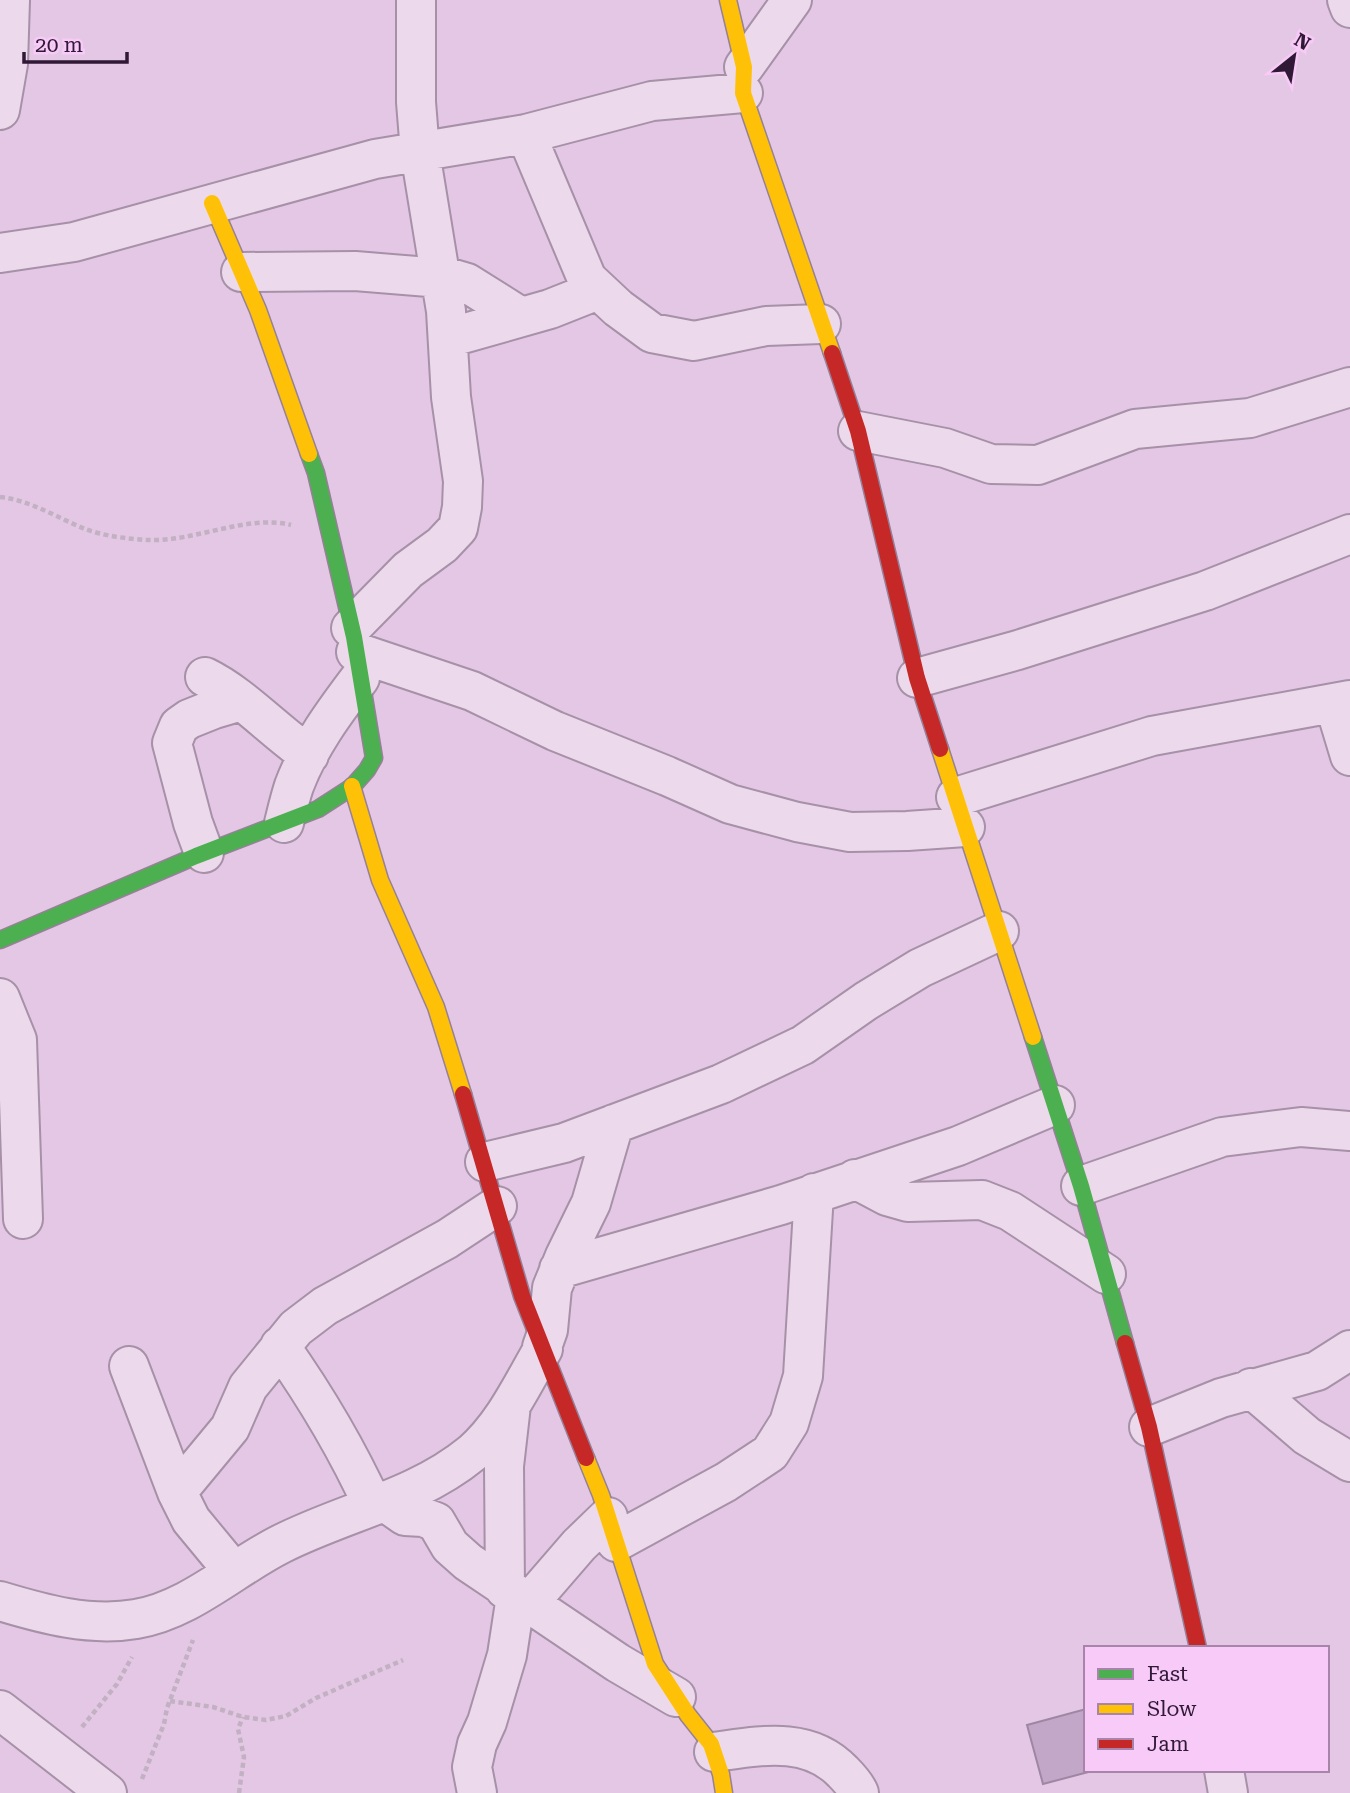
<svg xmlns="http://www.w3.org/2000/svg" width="1350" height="1793" viewBox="0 0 1350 1793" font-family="'Roboto Serif',serif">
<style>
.building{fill:#c2a7c8;stroke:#9f87a3;stroke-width:2}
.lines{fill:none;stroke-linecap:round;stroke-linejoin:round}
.street-casing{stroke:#a691a8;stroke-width:42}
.fast-casing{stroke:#968198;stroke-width:19}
.slow-casing{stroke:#968198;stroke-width:19}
.jam-casing{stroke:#968198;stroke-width:19}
.path{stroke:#c2b0c3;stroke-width:4.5;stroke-dasharray:5 3.5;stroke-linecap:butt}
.street{stroke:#ecd9eb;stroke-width:38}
.fast{stroke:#4caf50;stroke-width:16}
.slow{stroke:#ffc107;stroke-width:16}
.jam{stroke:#c62828;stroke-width:16}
</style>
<rect width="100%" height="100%" fill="#e4c7e4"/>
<!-- building -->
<path class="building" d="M1086,1709v61h10l-53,14 -16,-59z"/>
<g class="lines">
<defs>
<path id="street" d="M1347,0l3,8
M744,67l48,-67
M0,110l8,-46 2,-64
M526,134l61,145 31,29 34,25 42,8 72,-15 55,-2
M0,253l74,-11 301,-83 151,-25 126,-33 91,-8
M241,272l114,-1 86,7
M440,275l27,8 54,34
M448,338l102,-29 48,-19
M858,431l87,17 46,16 47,1 97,-36 115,-11 100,-31
M351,628l57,-58 34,-25 16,-17 4,-21 1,-26 -12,-84 -5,-86 -26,-159 -4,-50v-102
M356,652l116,39 83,40 112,45 63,28 67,18 53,10 57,-1 58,-4
M205,677c37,18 69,54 104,78
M917,678l101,-28 187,-59 145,-57
M1334,703l16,53
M956,797l196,-61 198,-36
M284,823c3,-12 6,-25 10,-37 15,-40 41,-75 66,-108
M204,853l-11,-30 -21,-80 7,-17 10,-7 25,-10 27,-8
M0,998l17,42 6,179
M485,1162l79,-19 157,-59 82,-39 63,-44 54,-33 79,-37
M855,1179l32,17 21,6 74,-2 28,11 96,63
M1081,1186l141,-49 79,-10 49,4
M559,1269l222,-64 177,-59 97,-41
M280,1346c36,51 67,103 93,160
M542,1347l6,-17 4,-42 13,-32 26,-53 23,-79
M129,1366l48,126 14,28 43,52
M1251,1388l56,48 43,26
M1149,1427l72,-29 96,-27 33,-21
M177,1492l53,-64 18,-41 48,-59 29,-22 122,-67 50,-33
M385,1502l20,14 18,1 13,5 14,24 18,16 150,101 58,34
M616,1542l110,-60 44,-29 19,-30 14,-47 11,-183
M505,1589l-1,-123 7,-61
M0,1601c43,13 90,26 136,18 54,-9 97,-51 145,-75 63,-32 135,-45 191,-91 32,-28 50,-68 71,-104
M528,1604l51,-59 29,-28
M0,1710l107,83
M714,1752c45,-6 94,-17 129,20 6,6 12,12 16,21
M1224,1770l4,23
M477,1793l-5,-26 5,-23 10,-22 20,-67 9,-59"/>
<path id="fast" d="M0,940l196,-84 122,-47 34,-22 15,-17 7,-12 -20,-121 -38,-164 -7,-19
M1033,1037l48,149 44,157"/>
<path id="slow" d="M728,0l16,67 -1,26 89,260
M212,203l46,107 51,144
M940,749l93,288
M352,786l28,94 56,127 27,87
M586,1458l15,37 54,169 33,51 23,29 10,30 3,19"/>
<path id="jam" d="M832,353l26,78 59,247 23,71
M463,1094l59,202 64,162
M1125,1343l24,84 49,221"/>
</defs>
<!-- street casing -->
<use href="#street" class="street-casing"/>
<!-- fast casing -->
<use href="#fast" class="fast-casing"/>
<!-- slow casing -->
<use href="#slow" class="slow-casing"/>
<!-- jam casing -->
<use href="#jam" class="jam-casing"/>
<!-- path -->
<path class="path" d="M0,497c30,3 58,21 85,32 19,7 43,10 63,11 47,2 99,-26 143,-15
M170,1701l43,6 30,10 23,3 20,-4 30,-18 87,-38
M82,1727l35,-43 15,-27
M142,1779l22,-55 3,-16 26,-68
M239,1793l5,-36 -6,-28 5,-12"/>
<!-- street -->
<use href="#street" class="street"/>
<!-- fast -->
<use href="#fast" class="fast"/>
<!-- slow -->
<use href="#slow" class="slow"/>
<!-- jam -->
<use href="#jam" class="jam"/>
</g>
<!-- legend -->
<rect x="1084" y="1646" width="245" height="126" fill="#f8caf7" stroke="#a883aa" stroke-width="2"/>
<rect x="1098" y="1669" width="35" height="10" fill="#4caf50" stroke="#a883aa" stroke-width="2"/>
<text x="1147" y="1681" font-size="21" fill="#301936">Fast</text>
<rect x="1098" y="1704" width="35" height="10" fill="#ffc107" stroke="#a883aa" stroke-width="2"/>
<text x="1147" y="1716" font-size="21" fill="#301936">Slow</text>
<rect x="1098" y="1739" width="35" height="10" fill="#c62828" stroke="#a883aa" stroke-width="2"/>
<text x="1147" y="1751" font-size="21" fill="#301936">Jam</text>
<!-- north arrow -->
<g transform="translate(1294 56) rotate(30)" stroke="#f8caf7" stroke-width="5" paint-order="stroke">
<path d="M0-5L12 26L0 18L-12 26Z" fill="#301936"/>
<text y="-10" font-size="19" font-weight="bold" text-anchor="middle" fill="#301936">N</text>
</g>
<!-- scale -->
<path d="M24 52v10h103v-10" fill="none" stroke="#301936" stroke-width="3.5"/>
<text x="35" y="52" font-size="21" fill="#301936" stroke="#f8caf7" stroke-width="5" paint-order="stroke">20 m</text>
</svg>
